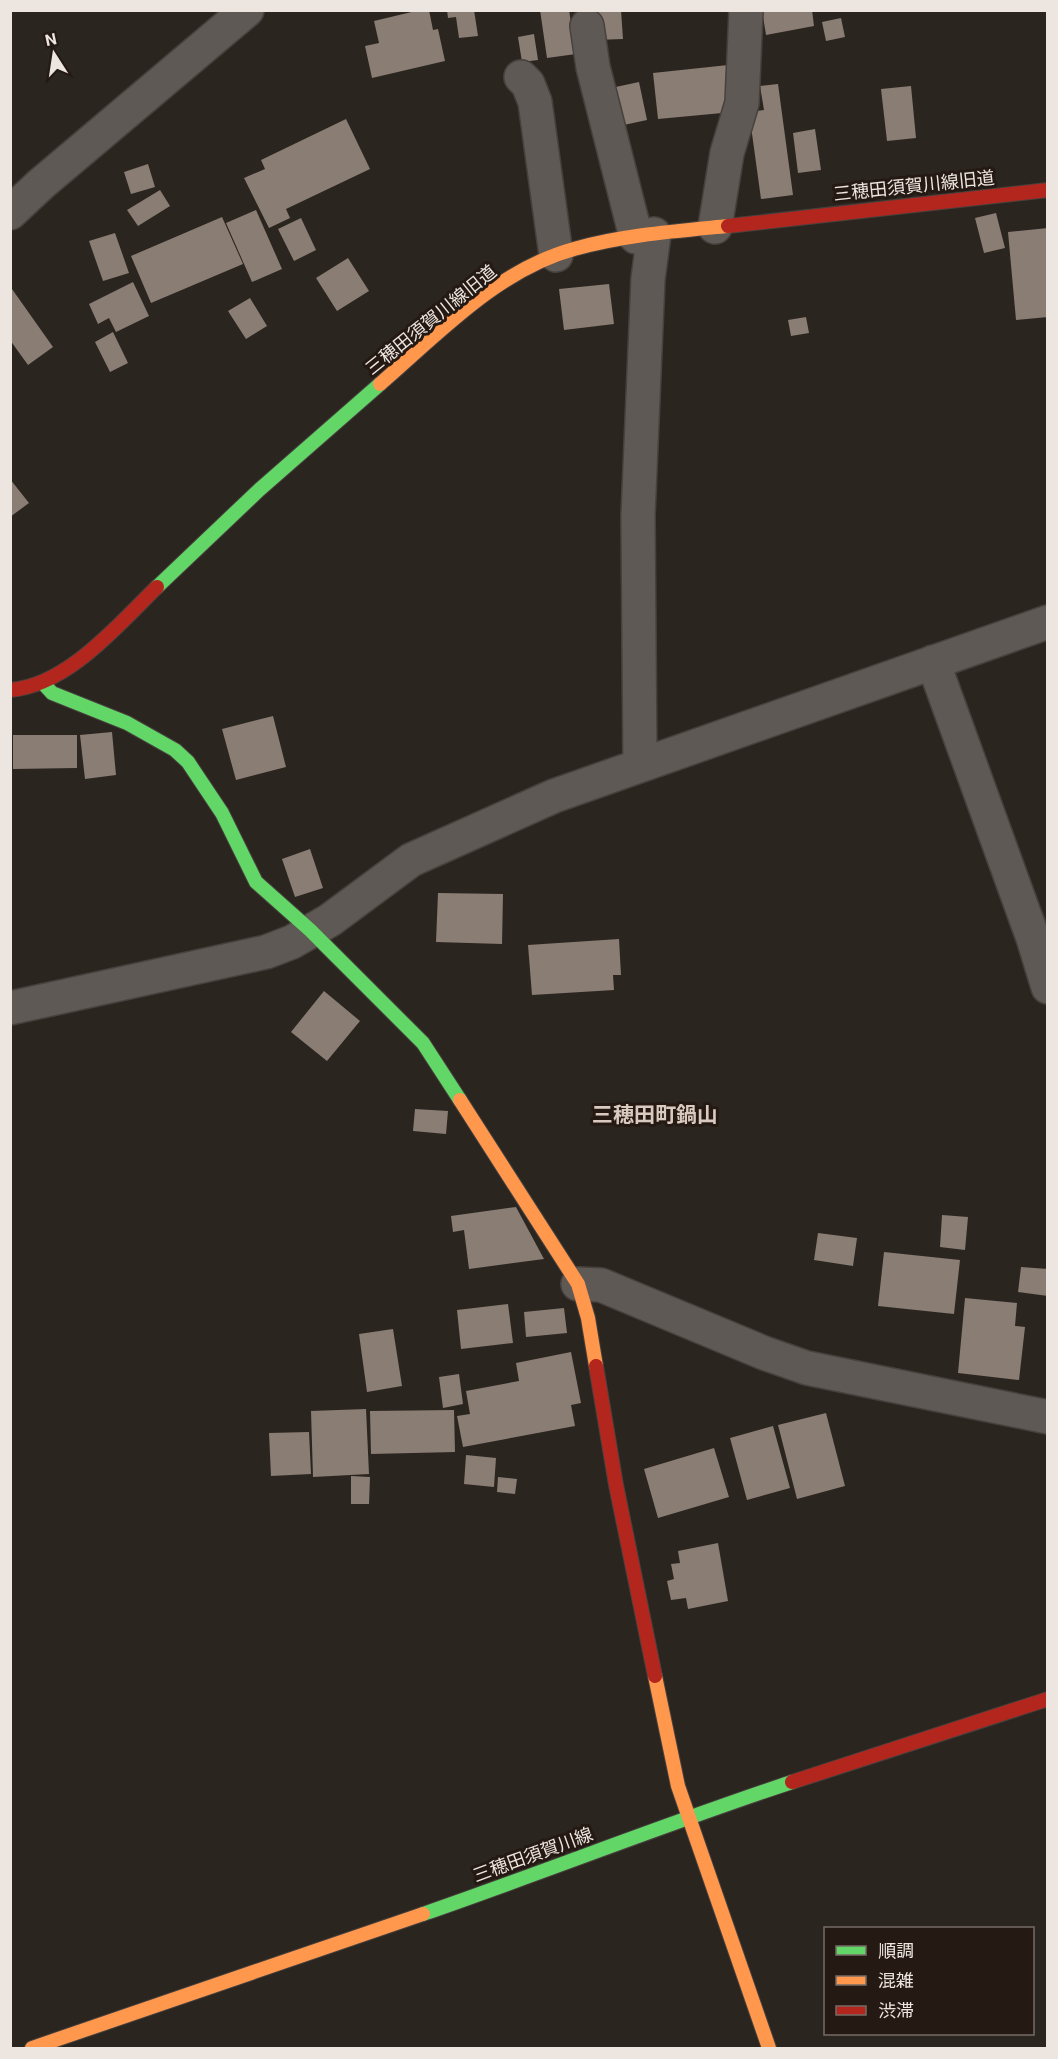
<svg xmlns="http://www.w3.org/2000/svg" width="1058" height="2059" viewBox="0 0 1058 2059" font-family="Roboto,'Noto Sans JP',sans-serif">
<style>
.building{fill:#8a7d74}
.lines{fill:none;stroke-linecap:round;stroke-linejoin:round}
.street-casing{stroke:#47413e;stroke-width:36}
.fast-casing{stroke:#47413e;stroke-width:16}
.slow-casing{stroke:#47413e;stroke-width:16}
.jam-casing{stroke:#47413e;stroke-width:16}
.street{stroke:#5e5955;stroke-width:33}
.fast{stroke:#63d668;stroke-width:14}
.slow{stroke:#ff974d;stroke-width:14}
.jam{stroke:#b3261e;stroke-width:14}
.labels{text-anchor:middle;stroke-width:6;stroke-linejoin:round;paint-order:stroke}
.street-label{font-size:18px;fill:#ede5e0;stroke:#251a13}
.quarter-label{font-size:21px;font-weight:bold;fill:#d9c9bf;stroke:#251a13}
</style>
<rect width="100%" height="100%" fill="#2b2520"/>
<!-- building -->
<path class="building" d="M420,10h9l4,20 5,-1 7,32 -73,17 -7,-32 14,-3 -5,-22z
M447,10h27l4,26 -19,2 -3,-21 -8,1z
M540,10h29l7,44 -29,4z
M594,10h27l2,29 -27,1z
M762,10h50l2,16 -48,9z
M841,18l4,19 -19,4 -4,-19z
M534,34l4,26 -16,2 -4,-25z
M728,65l5,47 -75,7 -5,-46z
M639,82l8,38 -28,6 -8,-38z
M778,84l15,111 -32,4 -12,-87 15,-2 -4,-24z
M911,86l5,52 -29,3 -6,-52z
M346,119l24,50 -84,40 4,9 -21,10 -25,-50 21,-9 -4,-9z
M815,129l6,41 -23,3 -5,-40z
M148,164l7,23 -24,7 -7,-22z
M160,190l10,16 -32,20 -11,-16z
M256,210l26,59 -30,13 -26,-59z
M996,213l9,35 -21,5 -9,-35z
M222,217l21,47 -92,39 -20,-47z
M301,218l15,32 -22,11 -16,-32z
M1048,228v89l-32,3 -8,-88z
M115,233l14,40 -26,8 -14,-40z
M348,258l21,33 -32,20 -21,-33z
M133,282l16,34 -33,16 -7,-14 -11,6 -9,-20z
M609,284l5,40 -50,6 -5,-41z
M12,289l41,58 -25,18 -18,-25z
M250,298l17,28 -21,13 -18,-28z
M806,317l3,16 -18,3 -3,-16z
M113,332l15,31 -18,9 -15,-30z
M10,479l19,24 -19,14z
M273,716l13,51 -50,13 -14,-51z
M112,732l4,43 -31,4 -5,-44z
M13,735h64v33l-64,1z
M310,849l13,39 -28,9 -13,-38z
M438,893l65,1 -1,50 -66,-2z
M619,939l2,36h-8l1,15 -82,5 -4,-50z
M324,991l36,30 -33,40 -36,-29z
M415,1109l33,2 -2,23 -33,-3z
M516,1207l28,52 -75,10 -5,-39 -11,2 -2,-16z
M942,1215l26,2 -3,33 -25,-3z
M818,1233l39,5 -4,28 -39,-6z
M884,1252l76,8 -6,54 -76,-8z
M1021,1267l27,2v27l-30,-4z
M965,1298l52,5 -2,23 10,1 -6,53 -61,-7z
M508,1304l5,39 -52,6 -4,-39z
M564,1308l3,25 -41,4 -2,-25z
M393,1329l9,57 -35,6 -8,-58z
M571,1352l10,51 -10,2 4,21 -112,21 -6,-31 13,-2 -4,-23 53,-10 -3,-18z
M459,1374l4,30 -20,4 -4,-31z
M366,1409l3,65 -56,3 -2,-66z
M454,1410l1,42 -84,2 -1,-43z
M826,1413l19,73 -48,13 -19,-74z
M773,1426l17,62 -43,12 -17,-62z
M309,1432l2,42 -40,2 -2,-43z
M714,1448l15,49 -71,21 -14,-49z
M466,1455l30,3 -2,29 -30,-3z
M351,1476l19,1 -1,27h-18z
M498,1477l19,2 -2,15 -18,-2z
M718,1543l10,58 -40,8 -2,-11 -15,2 -4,-19 7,-2 -3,-15 9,-1 -2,-12z"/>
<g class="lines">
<defs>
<path id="street" d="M587,26l6,41 43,170
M521,77l7,7 7,18 21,153
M10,213l31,-29 206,-174
M715,227l12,-74 15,-50 4,-93
M933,662l100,276 15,49
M640,765l-2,-249 10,-237 6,-45
M10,1008l256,-56 26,-10 38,-22 81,-60 143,-64 494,-174
M578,1284l23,1 12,5 151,63 43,15 241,49"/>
<path id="fast" d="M157,587l102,-97 121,-106
M43,683l9,10 75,30 48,27 13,12 34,51 34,69 54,48 113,113 37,57
M423,1914c124,-43 245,-91 369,-132"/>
<path id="slow" d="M380,384c58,-50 117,-114 194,-135 49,-14 103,-18 154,-23
M460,1100l118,184 10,34 8,48
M655,1676l23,110 91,262
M32,2048l391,-134"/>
<path id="jam" d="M728,226l320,-36
M10,690c57,-4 108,-65 147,-103
M596,1366l20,119 39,191
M792,1782l256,-83"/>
</defs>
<!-- street casing -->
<use href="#street" class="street-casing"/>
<!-- fast casing -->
<use href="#fast" class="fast-casing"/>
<!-- slow casing -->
<use href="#slow" class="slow-casing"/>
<!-- jam casing -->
<use href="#jam" class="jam-casing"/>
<!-- street -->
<use href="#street" class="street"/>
<!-- fast -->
<use href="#fast" class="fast"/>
<!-- slow -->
<use href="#slow" class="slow"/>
<!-- jam -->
<use href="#jam" class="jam"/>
</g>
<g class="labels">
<!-- street labels -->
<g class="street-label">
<text transform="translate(914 186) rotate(-6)" y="6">三穂田須賀川線旧道</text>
<text transform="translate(431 320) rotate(-39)" y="6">三穂田須賀川線旧道</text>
<text transform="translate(533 1855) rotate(-20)" y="6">三穂田須賀川線</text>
</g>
<!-- quarter labels -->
<g class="quarter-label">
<text x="655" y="1122">三穂田町鍋山</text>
</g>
</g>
<!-- border -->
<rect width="1058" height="2059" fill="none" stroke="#ede5e0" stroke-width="24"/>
<!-- legend -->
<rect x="824" y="1927" width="210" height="108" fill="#251a13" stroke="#756b65" stroke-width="1.5"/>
<rect x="836" y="1946" width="30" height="9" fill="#63d668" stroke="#756b65" stroke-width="1.5"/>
<text x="878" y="1957" font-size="18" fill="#ede5e0">順調</text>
<rect x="836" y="1976" width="30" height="9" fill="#ff974d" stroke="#756b65" stroke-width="1.5"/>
<text x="878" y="1987" font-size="18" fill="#ede5e0">混雑</text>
<rect x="836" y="2006" width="30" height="9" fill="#b3261e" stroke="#756b65" stroke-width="1.5"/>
<text x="878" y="2017" font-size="18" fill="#ede5e0">渋滞</text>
<!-- north arrow -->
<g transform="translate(54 54) rotate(348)" stroke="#251a13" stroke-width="4.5" paint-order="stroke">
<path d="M0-4.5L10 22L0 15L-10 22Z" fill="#ede5e0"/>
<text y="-9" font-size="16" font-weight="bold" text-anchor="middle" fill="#ede5e0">N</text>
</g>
</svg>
